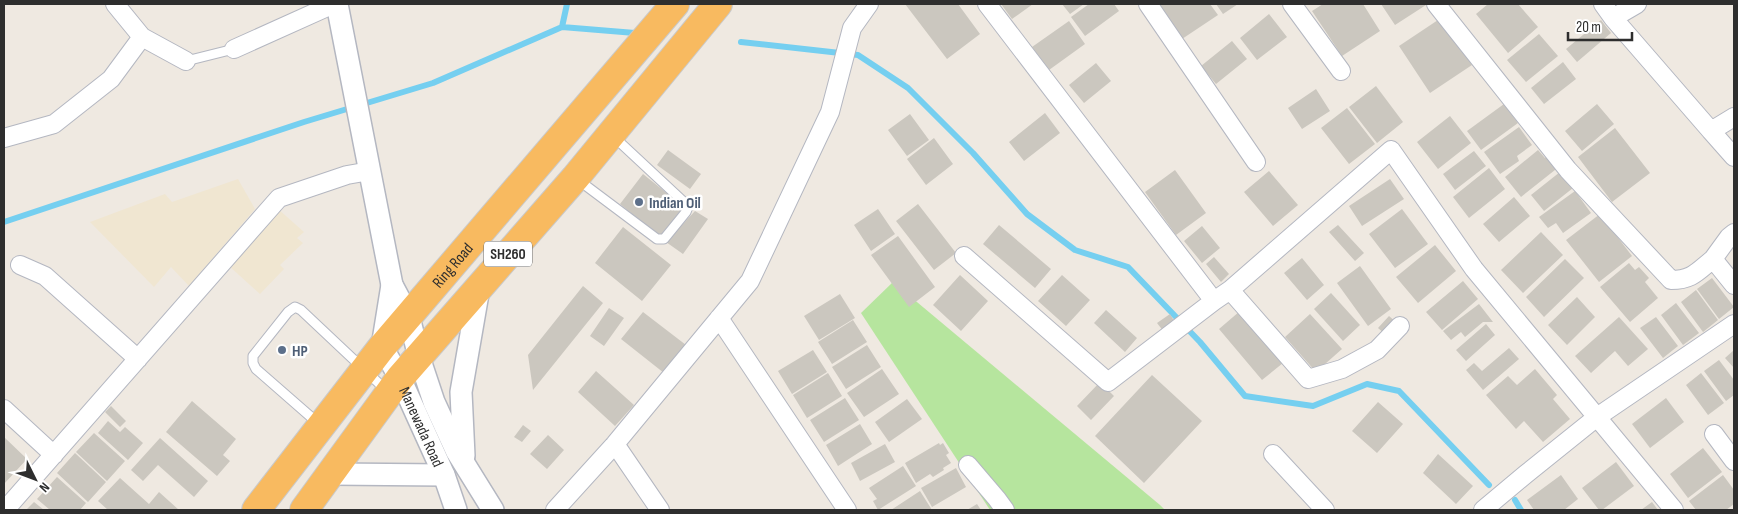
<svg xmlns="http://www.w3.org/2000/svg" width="1738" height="514" viewBox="0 0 1738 514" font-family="'Sofia Sans Condensed',sans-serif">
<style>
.education{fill:#f0e6d1}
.green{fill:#b6e59e}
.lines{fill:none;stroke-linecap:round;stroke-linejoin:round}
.stream{stroke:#75cff0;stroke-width:6}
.building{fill:#cbc7bf}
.service-casing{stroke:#b4b7c1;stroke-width:11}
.minor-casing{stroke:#b4b7c1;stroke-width:20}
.tertiary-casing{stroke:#b4b7c1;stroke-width:24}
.trunk-casing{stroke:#c9c9c9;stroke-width:30}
.service{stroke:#fff;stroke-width:9}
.minor{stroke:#fff;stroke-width:18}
.tertiary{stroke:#fff;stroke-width:21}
.trunk{stroke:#f8ba60;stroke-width:28}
.service-dot{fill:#5c6f8a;stroke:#fff;stroke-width:2}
.labels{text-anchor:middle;stroke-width:5;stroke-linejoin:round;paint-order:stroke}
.shield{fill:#fff;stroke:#6d6d6d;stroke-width:1}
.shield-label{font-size:15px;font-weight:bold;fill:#2e2e2e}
.service-label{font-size:16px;font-weight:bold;fill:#4e5e75;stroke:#fff;text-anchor:start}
.street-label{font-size:16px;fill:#2e2e2e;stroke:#fff}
</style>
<rect width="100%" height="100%" fill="#efe9e1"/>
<!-- education -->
<path class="education" d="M238,179l17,30 -66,77 -18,-19 -17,20 -64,-65 75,-28 7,8z
M277,208l27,24 -7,6 6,5 -23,22 4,4 -24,25 -32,-29z"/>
<!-- green -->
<path class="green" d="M893,282l267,223 5,5h-175l-129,-197z"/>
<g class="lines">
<!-- stream -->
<path class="stream" d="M562,27l73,6
M741,42l117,13 50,33 65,65 54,61 48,36 53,17 72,75 45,54 68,10 54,-22 32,7 90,94
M4,222l300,-100 129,-39 129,-56 5,-23
M1515,500l6,10"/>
</g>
<!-- building -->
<path class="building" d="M905,4h53l22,30 -33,25z
M1001,4h32l-21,15z
M1062,4h22l-14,10z
M1089,4h25l5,7 -34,25 -14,-19z
M1157,4h53l8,11 -36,24z
M1216,4h22l-15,10z
M1323,4h40l17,27 -38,25 -30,-45z
M1381,4h44l1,1 -31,20z
M1488,4h30l20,23 -30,26 -32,-39z
M1269,14l18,23 -30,23 -17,-22z
M1441,18l31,47 -42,28 -31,-47z
M1601,20l10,13 -34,29 -11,-13z
M1069,21l16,23 -36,26 -17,-23z
M1539,34l19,22 -32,26 -19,-22z
M1232,41l15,18 -31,25 -15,-18z
M1563,62l13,17 -32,25 -13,-16z
M1096,63l15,18 -27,22 -15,-18z
M1376,86l27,36 -26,21 -28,-36z
M1316,89l14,22 -28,18 -14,-21z
M1504,104l14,19 -37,27 -14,-19z
M1597,104l17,20 -32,27 -17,-20z
M1347,108l28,36 -26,20 -28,-36z
M1045,113l15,20 -36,28 -15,-19z
M910,114l19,26 -22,16 -19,-26z
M1450,116l21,27 -33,26 -21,-27z
M1519,127l13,18 -15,11 2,5 -19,13 -16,-22z
M1615,128l35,45 -38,29 -34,-45z
M934,138l19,26 -27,21 -19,-26z
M668,150l33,24 -11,15 -33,-24z
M1538,150l7,8 5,-4 10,12 -39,31 -16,-20z
M1474,151l12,15 -31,24 -12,-16z
M1489,168l16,21 -36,29 -16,-21z
M1175,170l31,43 -30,22 -31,-43z
M1269,171l29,34 -25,21 -29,-34z
M1560,172l13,16 -29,23 -13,-16z
M643,174l41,33 -24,30 -40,-33z
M1390,179l14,20 -42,27 -13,-20z
M1575,191l16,22 -28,20 -7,-10 -8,5 -9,-11z
M1514,197l16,19 -31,26 -16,-18z
M918,204l38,49 -22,17 -38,-49z
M878,209l17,25 -24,17 -17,-26z
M1402,209l26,35 -33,24 -26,-34z
M695,211l13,8 -25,35 -17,-12z
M1600,214l32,42 -33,26 -33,-42z
M999,225l52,44 -16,19 -52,-44z
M1338,225l26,28 -9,8 -26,-29z
M1202,226l18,22 -18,15 -18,-22z
M623,227l48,38 -29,36 -47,-38z
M1541,232l22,23 -40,38 -22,-23z
M898,236l37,51 -26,20 -38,-52z
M1435,245l21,26 -38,32 -22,-26z
M1214,257l15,17 -8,8 -15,-18z
M1302,258l22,27 -17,15 -23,-27z
M1565,259l19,19 -40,39 -18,-20z
M1629,263l6,7 4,-3 10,11 -4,4 13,16 -28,24 -30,-35z
M1360,266l31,43 -23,17 -31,-43z
M960,275l28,26 -27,30 -28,-26z
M1062,275l28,25 -24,26 -28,-25z
M1712,278l22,29 -15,12 -22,-30z
M1463,281l15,18 -36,31 -16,-18z
M583,286l20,17 -70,87 -5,-35z
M1696,290l22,30 -15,12 -22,-30z
M1331,293l29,32 -17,16 -29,-32z
M840,294l15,24 -36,22 -15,-24z
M1577,297l18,20 -28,28 -19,-20z
M1676,303l23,30 -16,12 -22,-30z
M1479,304l14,18h-10l-18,15 -4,-5 -10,8 -8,-9z
M609,308l15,10 -20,28 -14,-10z
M1106,310l31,28 -12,14 -31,-29z
M1240,311l43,52 -21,17 -43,-51z
M643,312l43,33 -22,28 -43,-34z
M1170,314l6,10 -12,8 -7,-9z
M1310,314l32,35 -26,23 -31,-35z
M1389,316l8,7 -11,12 -8,-7z
M1619,317l29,32 -20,17 -13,-15 -24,22 -16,-17z
M1656,317l22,29 -15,12 -23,-30z
M853,320l14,22 -35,22 -14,-22z
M1486,324l9,11 -29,26 -10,-11z
M867,345l14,22 -35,22 -14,-22z
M1509,348l10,11 -36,31 -17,-20 8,-7 8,8z
M813,350l14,22 -35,22 -14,-23z
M1734,350v18l-9,-10z
M1719,360l15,20v15l-8,6 -22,-30z
M882,369l17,25 -35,23 -17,-24z
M1535,369l22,26 -4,4 17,20 -27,23 -19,-21 -8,8 -30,-34 22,-19 9,9z
M596,371l38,34 -19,21 -37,-34z
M828,373l14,23 -35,22 -14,-23z
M1701,373l23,30 -16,12 -22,-30z
M1152,375l50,46 -58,62 -49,-47z
M1100,382l14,14 -23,24 -14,-14z
M845,398l14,22 -35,22 -14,-22z
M1666,398l18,24 -34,26 -18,-24z
M907,399l15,20 -33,23 -14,-20z
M192,401l44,38 -13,16 7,6 -13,15 -51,-44z
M1378,402l25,22 -26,29 -25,-22z
M111,406l15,15 -6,6 -15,-15z
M108,421l12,11 5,-5 18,16 -15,17 -30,-27z
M860,424l12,20 -34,22 -12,-21z
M523,425l8,6 -9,11 -8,-5z
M94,433l31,28 -18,20 -31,-29z
M548,435l16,15 -17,19 -17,-15z
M4,437l23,22 -23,25z
M160,438l48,43 -14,16 -36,-32 -15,16 -12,-11z
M939,443l1,2 3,-2 6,10 -3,2 5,8 -8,5 1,2 -11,7 -3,-3 -14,9 -11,-20z
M885,444l10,18 -35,19 -9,-18z
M1703,448l19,24 -34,26 -18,-24z
M75,453l31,29 -18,20 -31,-29z
M1438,454l35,32 -17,18 -33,-31z
M1616,462l18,24 -32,24h-3l-17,-22z
M903,466l13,20 -38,24 -5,-9 4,-2 -8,-11z
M956,468l10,19 -34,20 -11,-19z
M1561,475l17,24 -14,11h-30l-7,-10z
M1723,475l11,15v14l-8,6h-30l-7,-9z
M57,477l29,26 -6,7h-30l-13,-11z
M120,478l29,26 10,-12 20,18h-71l-10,-9z
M920,491l12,19h-41z
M34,502l10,8h-18z
M1652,502l6,8h-17z
M977,504l4,6h-14z"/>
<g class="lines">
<defs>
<path id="service" d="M186,61l48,-12
M577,179l80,60h7l22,-27 2,-5 -2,-3 -73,-68
M319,424l-63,-55 -3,-6v-7l35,-44 7,-5 6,3 86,81"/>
<path id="minor" d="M987,4l227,297 16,-11 161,-140 83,119 200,241
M1148,4l108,158
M1292,4l49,67
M1436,4l132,166 103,110c21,0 26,-8 42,-21l21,26
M1603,4l10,14
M1637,4l-24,14 98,113
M142,37l44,24
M234,49l100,-45
M1734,117l-23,14 23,26
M4,138l50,-14 57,-45 31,-42 -27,-33
M964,256l144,126 106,-81
M1713,259l16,-22 5,-4
M20,265l25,11 93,83
M1230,290l78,89 34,-10 35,-19 23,-24
M719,318l128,192
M4,409l50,46
M1714,434l20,27
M615,444l45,66
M1273,454l52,56
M968,465l29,34 8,11
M5,510l274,-312 68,-23 23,-4
M555,510l60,-66 135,-163 80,-169 22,-84 17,-24
M1483,510l43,-36 71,-57 137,-93"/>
<g id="tertiary">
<path d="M337,4l55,281 17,32 10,40 15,45 23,50 36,58"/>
<path id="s1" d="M392,285l-10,62 18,31 44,97 12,35"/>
<path d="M464,456l-3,-64 18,-104"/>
<path d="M331,474l113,1"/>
</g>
<g id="trunk">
<path id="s2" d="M256,510l126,-163 293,-343"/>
<path d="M304,510l96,-132 175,-200 143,-174"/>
</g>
</defs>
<!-- service casing -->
<use href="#service" class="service-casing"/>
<!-- minor casing -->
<use href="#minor" class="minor-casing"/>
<!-- tertiary casing -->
<use href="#tertiary" class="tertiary-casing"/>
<!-- trunk casing -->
<use href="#trunk" class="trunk-casing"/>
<!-- service -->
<use href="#service" class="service"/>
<!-- minor -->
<use href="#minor" class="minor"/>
<!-- tertiary -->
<use href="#tertiary" class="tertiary"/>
<!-- trunk -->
<use href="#trunk" class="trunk"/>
</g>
<!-- markers -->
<g class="service-dot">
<circle cx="639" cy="202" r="5"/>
<circle cx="282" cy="350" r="5"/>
</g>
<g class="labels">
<!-- shield labels -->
<rect class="shield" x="484" y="241.5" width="48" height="25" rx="4"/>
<g class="shield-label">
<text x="508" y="259">SH260</text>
</g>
<!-- service labels -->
<g class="service-label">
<text x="649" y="208">Indian Oil</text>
<text x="292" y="356">HP</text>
</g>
<!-- street labels -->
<g class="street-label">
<text dy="6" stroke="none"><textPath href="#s2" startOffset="314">Ring Road</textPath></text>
<text dy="6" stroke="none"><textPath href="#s1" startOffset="152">Manewada Road</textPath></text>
</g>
</g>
<!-- border -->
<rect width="1738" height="514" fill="none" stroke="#2e2e2e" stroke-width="10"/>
<!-- north arrow -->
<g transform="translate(35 479) rotate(132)" stroke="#ffffff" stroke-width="4" paint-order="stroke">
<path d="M0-4L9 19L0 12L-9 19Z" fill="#2e2e2e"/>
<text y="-8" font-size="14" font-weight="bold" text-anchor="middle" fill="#2e2e2e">N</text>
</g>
<!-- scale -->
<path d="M1568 32v8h64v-8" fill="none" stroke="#2e2e2e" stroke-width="2.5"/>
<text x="1576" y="32" font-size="15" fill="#2e2e2e" stroke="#ffffff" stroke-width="4" paint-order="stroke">20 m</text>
</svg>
